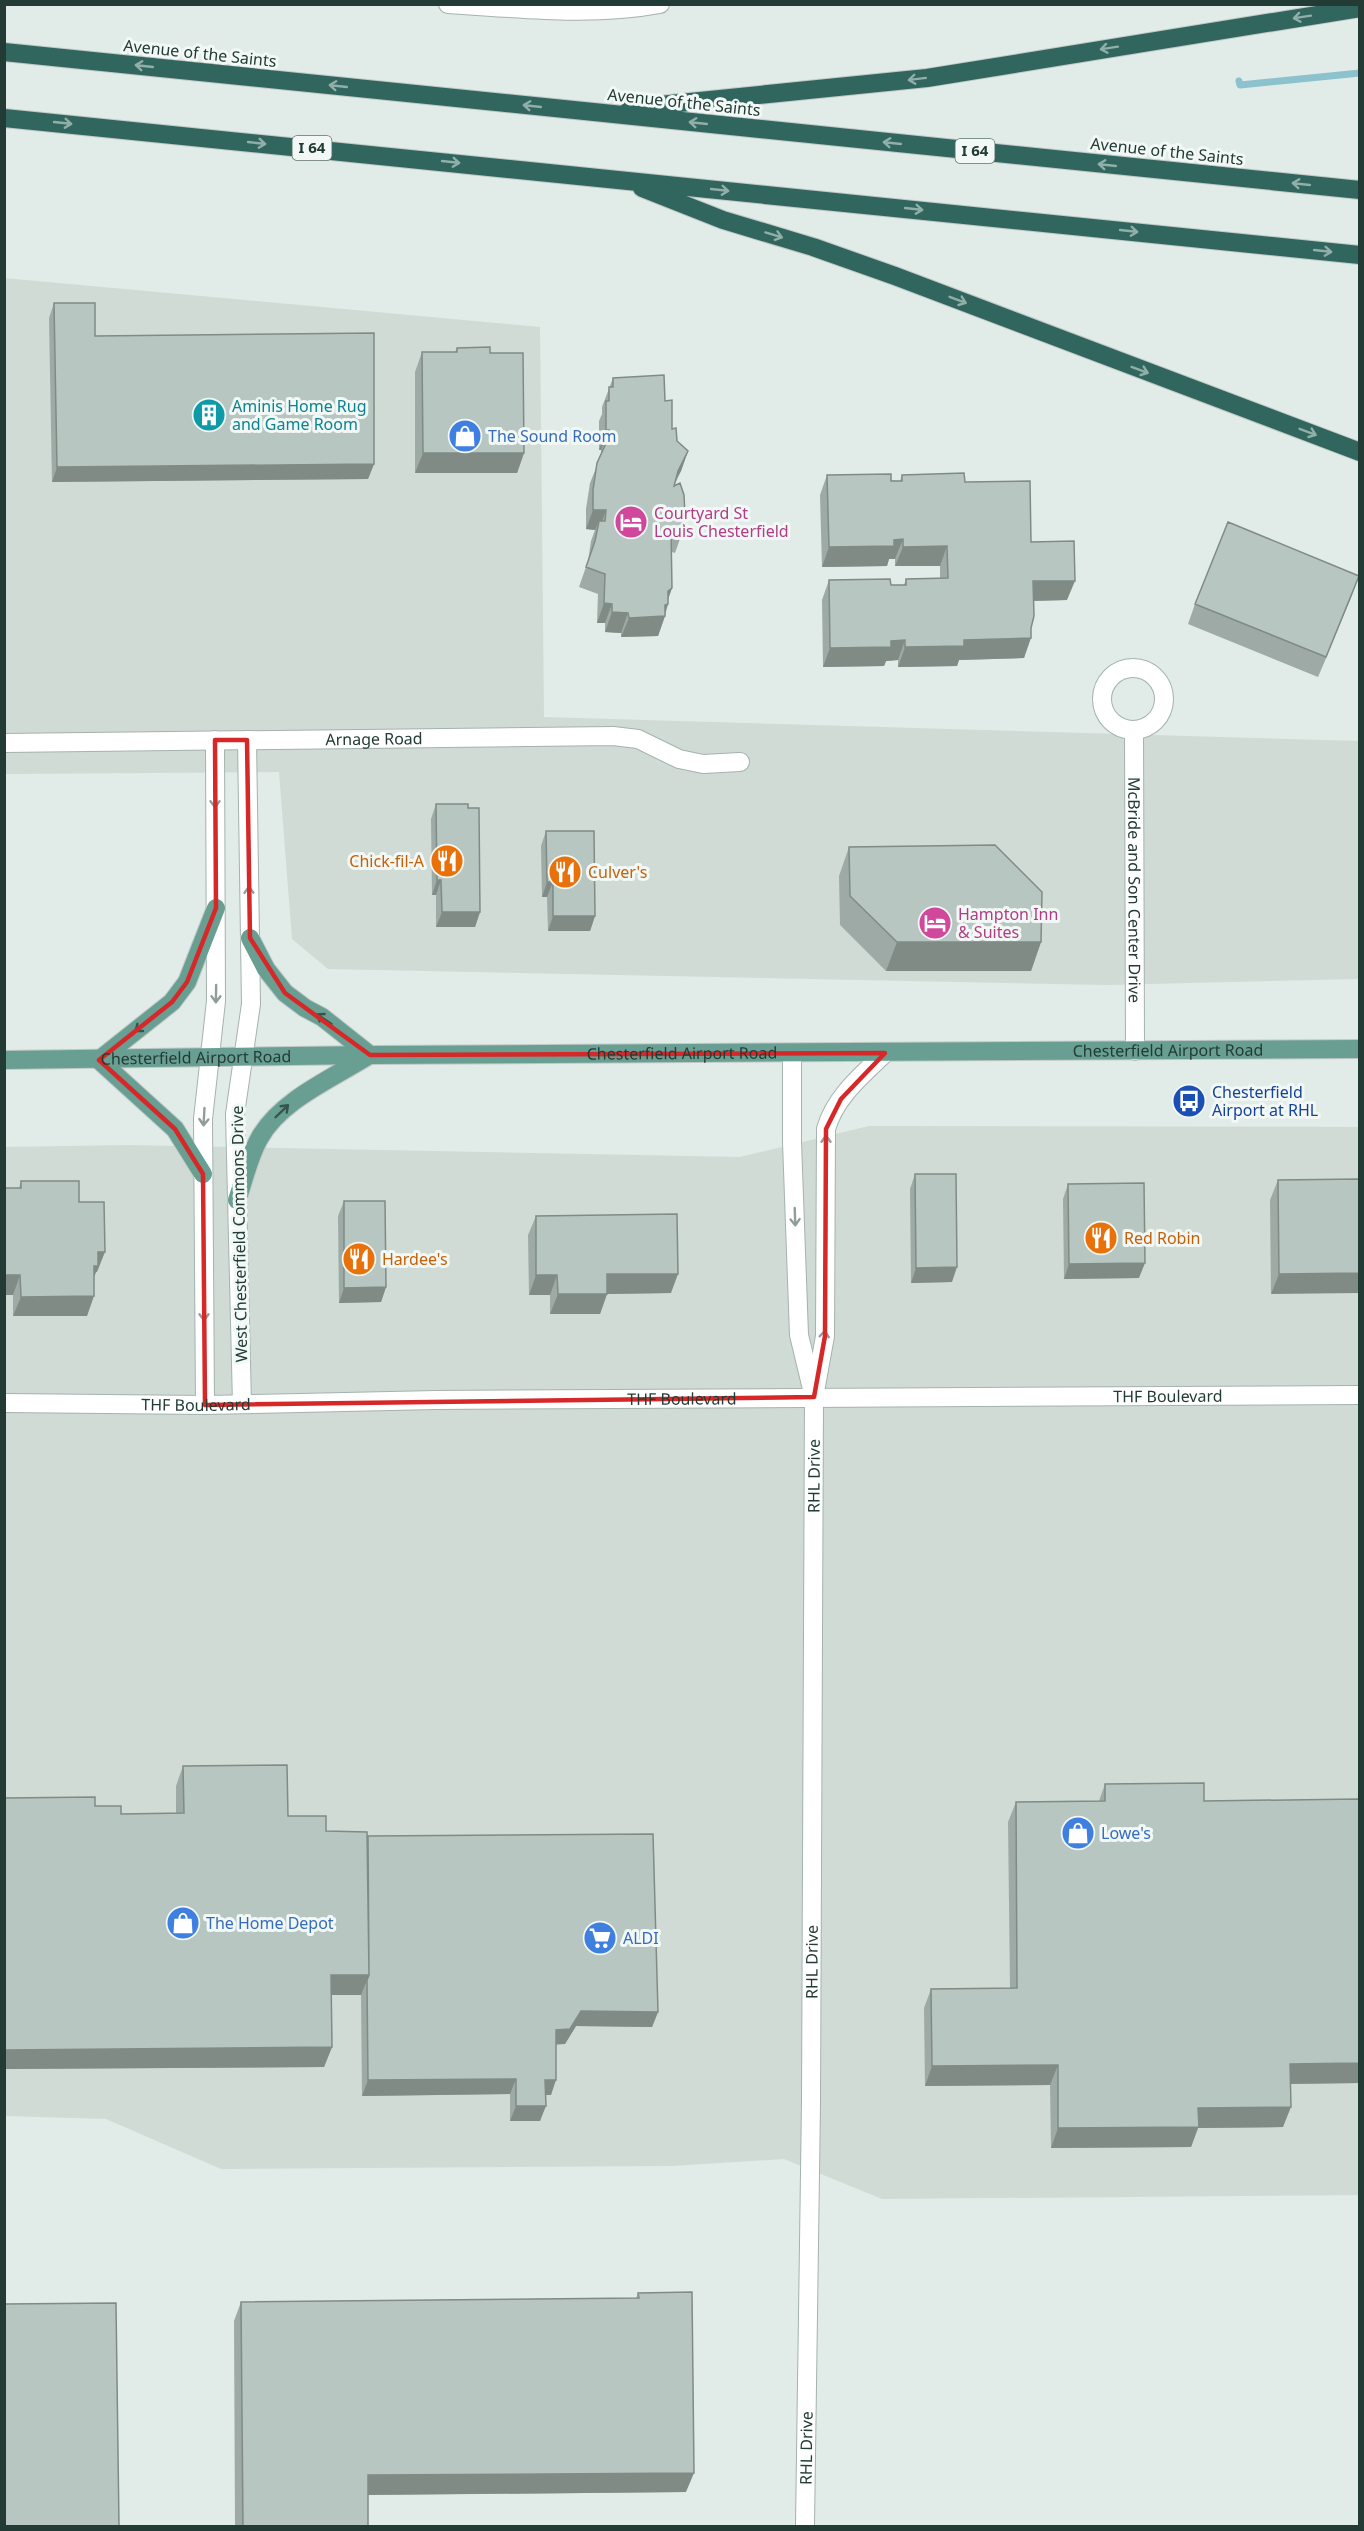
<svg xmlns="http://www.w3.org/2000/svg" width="1364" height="2531" viewBox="0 0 1364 2531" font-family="'Noto Sans',sans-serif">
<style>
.built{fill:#d0dbd6}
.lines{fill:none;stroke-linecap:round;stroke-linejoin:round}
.stream{stroke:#8cc1ce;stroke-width:7}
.minor-casing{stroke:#a4b3ae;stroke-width:20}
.tertiary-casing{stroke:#a4b3ae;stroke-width:20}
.primary-casing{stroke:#c1c8c6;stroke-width:20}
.motorway-casing{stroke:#c1c8c6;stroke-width:20}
.minor{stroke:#fff;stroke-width:18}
.tertiary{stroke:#fff;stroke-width:18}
.primary{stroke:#689f92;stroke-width:18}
.motorway{stroke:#30665d;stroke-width:18}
.wall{fill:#9daaa5}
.shaded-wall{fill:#808b86}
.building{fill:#b7c6c0;stroke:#808b86;stroke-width:1.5}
.oneway{stroke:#91afa9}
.oneway2{stroke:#909d9a}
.oneway3{stroke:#34544c}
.marked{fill:none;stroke:#d62828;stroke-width:4.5;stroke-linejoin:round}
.labels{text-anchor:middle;stroke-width:6;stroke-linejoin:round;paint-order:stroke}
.shield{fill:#f2f8f5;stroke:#60746f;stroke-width:1.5}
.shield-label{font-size:15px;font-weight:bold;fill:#223b35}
.street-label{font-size:16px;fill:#223b35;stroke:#f2f8f5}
.culture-label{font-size:16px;fill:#0d838f;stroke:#f2f8f5;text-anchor:start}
.shop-label{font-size:16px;fill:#366cbe;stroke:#f2f8f5;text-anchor:start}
.hotel-label{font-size:16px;fill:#b23c85;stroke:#f2f8f5;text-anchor:start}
.food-label{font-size:16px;fill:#c56008;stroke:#f2f8f5;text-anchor:start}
.transit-label{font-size:16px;fill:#164399;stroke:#f2f8f5;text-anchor:start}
</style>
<rect width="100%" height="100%" fill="#e1ebe7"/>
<!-- built -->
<path class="built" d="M4,278l536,49 4,390 815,24v238l-252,6 -779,-16 -36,-30 -13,-167 -274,2z
M869,1126l490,1v1068l-477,4 -98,-40 -112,7 -451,3 -115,-50 -101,-3v-969l122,-2 613,12z"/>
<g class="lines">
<!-- stream -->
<path class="stream" d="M1239,81l1,4 120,-12"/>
<defs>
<g id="minor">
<circle cx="1133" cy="699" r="31"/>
<path id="s1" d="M1134,730l1,321"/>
<path id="s2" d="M4,743l609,-7 25,3 41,20 24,5 37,-2"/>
<path d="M792,1053v89l7,193 13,54"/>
<path id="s3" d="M4,1403l201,2 231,-5 924,-5"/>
<path d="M242,1404l-7,-290 16,-110 -4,-264"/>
<path d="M205,1405l-2,-286 13,-118 -1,-261"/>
<path id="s4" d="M805,2526l6,-424 3,-705 11,-61 1,-207c9,-32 36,-54 59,-76"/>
</g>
<path id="tertiary" d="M448,4c69,4 143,13 212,0"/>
<g id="primary">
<path d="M250,938l16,31 19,24 20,15 17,9 48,38"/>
<path id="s5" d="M4,1060l366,-5 990,-6"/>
<path d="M99,1060l73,-58 15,-20 29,-74"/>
<path d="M99,1060l76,69 28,45"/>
<path d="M237,1200c7,-20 12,-43 22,-61 20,-38 74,-61 109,-83"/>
</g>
<path id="motorway" d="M4,52l1356,138
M630,108l297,-30 433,-70
M4,118l1356,137
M642,188l81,32 90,27 82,29 465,176"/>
</defs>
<!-- minor casing -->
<use href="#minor" class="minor-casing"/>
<!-- tertiary casing -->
<use href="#tertiary" class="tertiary-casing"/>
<!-- primary casing -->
<use href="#primary" class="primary-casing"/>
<!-- motorway casing -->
<use href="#motorway" class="motorway-casing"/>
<!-- minor -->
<use href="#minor" class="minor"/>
<!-- tertiary -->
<use href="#tertiary" class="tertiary"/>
<!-- primary -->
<use href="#primary" class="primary"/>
<!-- motorway -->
<use href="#motorway" class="motorway"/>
</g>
<!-- wall -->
<path class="wall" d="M54,303l41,33 279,128 -6,15 -316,3 -3,-164z
M457,348l67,105 -7,20h-102v-101l7,-20h33z
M613,378l52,23 7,28 5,12 11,10 -7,20 -7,15 8,47 -7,20 -3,-1v36l-4,11v5l-3,12 -7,20 -37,1v-4l-16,-1v-9h-8l1,-29 -19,-7 9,-26 3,-20 4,-11 -9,-1v-20l4,-26 11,-27v-6h-2v-29l3,-7v-7z
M827,475l73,6 2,-6 63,7 66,60 36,58 -33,1 -3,27 -7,30 -65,2 -2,6 -59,1v-7l-12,1 -2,5 -61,1 -1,-67 7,-20 62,5h13l2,-6 34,-1v-12h-45v-7h-6l-2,7 -65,1 -2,-72z
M1352,595l-34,82 -130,-53 7,-20z
M436,804l44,108 -5,15h-39v-32h-4l-1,-76z
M546,831l49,85 -5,15h-42l-1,-34h-5l-1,-51z
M849,847l192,95 -10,29h-145l-46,-46 -1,-49z
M915,1174l37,108 -41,1 -1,-94z
M1359,1179l-88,115 -1,-94 8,-20z
M21,1181l58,21 18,70h-1l-2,4 -7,40h-74v-21h-9l15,-107z
M1068,1184l71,94 -75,1 -1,-80z
M344,1201l42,86 -5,15 -42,1 -1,-87z
M536,1216l135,77 -64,1 -7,20h-50v-19h-21l-1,-60z
M183,1766l105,50 38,15 42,5 290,176 -6,15 -76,-1 -11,18h-9l-5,51h-5l-6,26h-30v-27l-148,2 -1,-101h-30l1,52 -8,20 -320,2 91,-263 26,8 55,-1v-27z
M1105,1784l99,17 155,-2v284l-69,1 -7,43 -85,1 -7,19 -140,1 -1,-63 -125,1 -1,-78 7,-19 79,-1 -2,-166 8,-20 83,-1z
M638,2293l48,199 -318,3v31h-133l-1,-205 7,-19 395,-4z"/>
<!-- shaded-wall -->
<path class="shaded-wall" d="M606,430h3l-8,20h-2z
M688,451l-7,20 -11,19 8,-19z
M423,453h101l-7,20h-102z
M374,464l-6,15 -316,3 5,-15z
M593,510h13l-7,20v-9l-4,9 -9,-1z
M903,539l-8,20h-6l-2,7 -65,1 7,-20z
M947,546l-7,20h-45l8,-19z
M1359,576l-7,19 -34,82 8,-20z
M1033,581h42l-8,19 -41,1z
M672,588l-6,17 2,-1 -4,12h1l-7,20 -37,1 8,-19z
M604,603l8,1 -7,19h-8z
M612,612l16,1 -7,20 -16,-1z
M1031,638l-7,20 -65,2 -2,6 -59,1 7,-20 59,-7z
M905,640l-7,20 -12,1 -2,5 -61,1 7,-19 61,-7z
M437,880h4l-5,15h-4z
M547,882h6l-6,15h-5z
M442,912h38l-5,15h-39z
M553,916h42l-5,15h-42z
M897,942h144l-10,29h-145z
M98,1252h7l-8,20h-1l-5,14 1,-14z
M1145,1263l-6,15 -75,1 5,-15z
M957,1267l-5,15 -41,1 5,-15z
M1359,1273v20l-88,1 8,-20z
M607,1274h71l-7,19 -64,1 -7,20h-50l8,-20z
M4,1275h16l-7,20h-9z
M536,1275h21l-7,20h-21z
M386,1287l-5,15 -42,1 5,-15z
M94,1296l-7,20h-74l8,-19z
M331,1975h38l-8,20h-37z
M581,2011l77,1 -6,15 -76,-1 -11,18 -15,1 6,-15z
M332,2047l-8,20 -320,2v-19z
M1359,2063v20l-76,1 7,-20z
M1058,2065l-8,20 -125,1 7,-20z
M516,2079l-6,15 -148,2 6,-16z
M545,2080h11l-5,15h-11z
M516,2106h30l-6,15h-30z
M1291,2107l-8,20 -85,1 -7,19 -140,1 7,-20 140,-20z
M694,2473l-8,19 -326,3 8,-20z"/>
<!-- building -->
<path class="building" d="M54,303h41v33l279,-3v131l-317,3z
M490,347v6h33l1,100h-101l-1,-101h35v-4z
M664,375l1,26 7,-1v29l4,-1 1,13 11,10 -10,20 -4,15 6,-3 4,12 1,21 -3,17 -11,-2 1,57 -4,3v13l-3,1v11l-36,2 -1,-5 -16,-1v-8l-8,-1 1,-29 -19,-7 9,-26 4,-20h6l1,-11h-13v-20l4,-27 10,-22 2,-11h-3v-29h3v-14h4v-9z
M964,473l1,9 65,-1 1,61 43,-1 1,40h-42l1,35 -3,12v10l-67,2v6l-59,1v-7l-14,1v6l-61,1 -1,-68 61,-1 1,6h15v-6l42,-1 -1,-32 -44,1v-8l-9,1v6l-65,1 -2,-72 64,-1v7h11v-6z
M1228,522l131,54 -33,81 -131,-53z
M436,804h32v4h11l1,104h-38l-1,-32h-4z
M546,831h48l1,85h-42v-34h-6z
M995,845l47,47 -1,50h-144l-47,-46 -1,-49z
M915,1174h41l1,93 -41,1z
M1359,1179v94l-80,1 -1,-94z
M21,1181h58v21h25l1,50h-7v14h-4v30l-73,1 -1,-22h-16v-87h17z
M1144,1183l1,80 -76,1 -1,-80z
M344,1201h41l1,86 -42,1z
M677,1214l1,60h-71v20h-49l-1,-19h-21v-59z
M287,1765l1,51h38v15l41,1 2,143h-38l1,72 -328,3v-252l91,-1v9h26v8l63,-1 -1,-47z
M1204,1783v18l155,-2v264l-69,1 1,43 -93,1 1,19 -141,1v-63l-126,1 -1,-77 86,-1 -1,-186 89,-1v-17z
M653,1834l5,178 -77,-1 -11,18 -14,1v50h-11l1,26h-30v-27l-148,1 -1,-100 2,-5 -1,-139z
M692,2292l2,181 -326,2v51h-125l-2,-224 398,-4 -1,-5z
M116,2303l3,223h-115v-222z"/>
<!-- one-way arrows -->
<defs><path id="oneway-shaft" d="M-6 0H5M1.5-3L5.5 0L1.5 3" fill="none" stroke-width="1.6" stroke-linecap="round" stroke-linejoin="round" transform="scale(1.5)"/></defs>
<g class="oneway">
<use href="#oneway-shaft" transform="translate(1302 17) rotate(171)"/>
<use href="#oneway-shaft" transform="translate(1109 48) rotate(171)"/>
<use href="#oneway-shaft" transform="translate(144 66) rotate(-174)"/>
<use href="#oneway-shaft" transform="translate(917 79) rotate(173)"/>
<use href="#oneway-shaft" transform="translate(338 86) rotate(-174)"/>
<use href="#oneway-shaft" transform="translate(532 106) rotate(-174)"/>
<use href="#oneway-shaft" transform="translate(63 123) rotate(6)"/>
<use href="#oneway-shaft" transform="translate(698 123) rotate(-174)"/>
<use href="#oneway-shaft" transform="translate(257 143) rotate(6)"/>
<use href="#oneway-shaft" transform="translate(892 143) rotate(-174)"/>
<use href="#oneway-shaft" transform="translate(451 162) rotate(6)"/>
<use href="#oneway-shaft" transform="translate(1107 165) rotate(-174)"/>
<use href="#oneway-shaft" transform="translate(1301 184) rotate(-174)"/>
<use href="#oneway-shaft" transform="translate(720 190) rotate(6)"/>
<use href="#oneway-shaft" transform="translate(914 209) rotate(6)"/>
<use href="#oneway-shaft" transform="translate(1129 231) rotate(6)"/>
<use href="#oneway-shaft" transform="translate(774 235) rotate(17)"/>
<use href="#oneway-shaft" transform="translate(1323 251) rotate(6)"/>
<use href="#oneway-shaft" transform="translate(958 300) rotate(21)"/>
<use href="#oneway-shaft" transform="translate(1140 370) rotate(20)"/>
<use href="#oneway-shaft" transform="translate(1308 432) rotate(21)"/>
</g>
<g class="oneway2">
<use href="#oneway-shaft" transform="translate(215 799) rotate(90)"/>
<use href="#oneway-shaft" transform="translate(249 895) rotate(-91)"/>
<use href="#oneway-shaft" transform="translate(216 994) rotate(91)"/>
<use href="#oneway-shaft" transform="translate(204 1117) rotate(93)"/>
<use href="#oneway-shaft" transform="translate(826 1144) rotate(-90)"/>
<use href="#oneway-shaft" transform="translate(795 1217) rotate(88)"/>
<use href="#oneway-shaft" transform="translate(204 1312) rotate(90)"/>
<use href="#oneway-shaft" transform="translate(824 1339) rotate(-84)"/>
</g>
<g class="oneway3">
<use href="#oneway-shaft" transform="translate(324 1019) rotate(-146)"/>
<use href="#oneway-shaft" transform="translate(142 1026) rotate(142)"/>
<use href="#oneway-shaft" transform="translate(282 1111) rotate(-44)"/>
</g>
<!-- marked area -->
<path class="marked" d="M215,740h32l3,198 35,55 85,62 515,-2 -44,46 -15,30 -1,207 -11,61 -609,8 -2,-231 -28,-45 -76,-69 73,-58 15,-20 29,-74z"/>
<!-- icons -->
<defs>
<symbol id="building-disc" viewBox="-11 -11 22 22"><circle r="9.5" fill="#0f9aa8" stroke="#f2f8f5"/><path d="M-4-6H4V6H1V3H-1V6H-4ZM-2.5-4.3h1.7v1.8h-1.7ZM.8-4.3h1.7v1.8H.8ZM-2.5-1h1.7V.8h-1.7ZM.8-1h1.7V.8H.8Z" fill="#fff"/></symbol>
<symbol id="shop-disc" viewBox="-11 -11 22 22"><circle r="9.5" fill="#3f7fe0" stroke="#f2f8f5"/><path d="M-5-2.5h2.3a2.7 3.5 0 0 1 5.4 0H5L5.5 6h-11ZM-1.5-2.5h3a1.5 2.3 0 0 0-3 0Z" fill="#fff"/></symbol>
<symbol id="hotel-disc" viewBox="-11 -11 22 22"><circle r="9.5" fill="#d1479c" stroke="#f2f8f5"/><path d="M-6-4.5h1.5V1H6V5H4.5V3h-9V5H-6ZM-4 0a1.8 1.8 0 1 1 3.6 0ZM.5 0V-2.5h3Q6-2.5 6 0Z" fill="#fff"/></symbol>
<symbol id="restaurant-disc" viewBox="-11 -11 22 22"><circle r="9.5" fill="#e8710a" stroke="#f2f8f5"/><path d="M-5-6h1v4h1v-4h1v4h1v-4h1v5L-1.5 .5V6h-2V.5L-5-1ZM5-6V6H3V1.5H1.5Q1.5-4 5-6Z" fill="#fff"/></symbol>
<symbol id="bus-disc" viewBox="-11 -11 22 22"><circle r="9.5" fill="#1a4fb4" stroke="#f2f8f5"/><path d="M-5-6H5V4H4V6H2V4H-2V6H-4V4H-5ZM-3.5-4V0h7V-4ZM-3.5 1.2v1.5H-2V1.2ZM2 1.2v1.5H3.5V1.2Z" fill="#fff"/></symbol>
<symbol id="supermarket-disc" viewBox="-11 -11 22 22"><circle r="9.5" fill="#3f7fe0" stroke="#f2f8f5"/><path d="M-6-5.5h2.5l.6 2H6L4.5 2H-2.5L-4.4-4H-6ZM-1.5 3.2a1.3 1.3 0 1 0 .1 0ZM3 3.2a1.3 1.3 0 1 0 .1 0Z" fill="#fff"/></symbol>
</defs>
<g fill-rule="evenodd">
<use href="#building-disc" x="190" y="396" width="38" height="38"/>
<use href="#shop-disc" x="446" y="417" width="38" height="38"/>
<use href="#hotel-disc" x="612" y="503" width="38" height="38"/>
<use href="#restaurant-disc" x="428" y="842" width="38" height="38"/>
<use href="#restaurant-disc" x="546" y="853" width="38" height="38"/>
<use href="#hotel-disc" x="916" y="904" width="38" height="38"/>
<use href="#bus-disc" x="1170" y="1082" width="38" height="38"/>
<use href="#restaurant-disc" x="1082" y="1219" width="38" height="38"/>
<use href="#restaurant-disc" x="340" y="1240" width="38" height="38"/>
<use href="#shop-disc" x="1059" y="1814" width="38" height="38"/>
<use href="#shop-disc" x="164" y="1904" width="38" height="38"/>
<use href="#supermarket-disc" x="581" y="1919" width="38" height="38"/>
</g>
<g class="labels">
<!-- shield labels -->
<g class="shield">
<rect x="292.5" y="136" width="39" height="24" rx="4.5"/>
<rect x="955.5" y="139" width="39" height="24" rx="4.5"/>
</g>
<g class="shield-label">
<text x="312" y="153">I 64</text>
<text x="975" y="156">I 64</text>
</g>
<!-- street labels -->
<g class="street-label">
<text transform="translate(200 53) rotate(6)" y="6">Avenue of the Saints</text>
<text transform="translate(684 102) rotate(6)" y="6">Avenue of the Saints</text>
<text transform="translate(1167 151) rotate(6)" y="6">Avenue of the Saints</text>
<text dy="6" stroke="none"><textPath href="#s2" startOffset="370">Arnage Road</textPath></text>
<text dy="6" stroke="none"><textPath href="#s1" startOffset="160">McBride and Son Center Drive</textPath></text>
<text dy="6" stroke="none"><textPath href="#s5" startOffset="1164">Chesterfield Airport Road</textPath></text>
<text dy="6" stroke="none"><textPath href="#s5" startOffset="678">Chesterfield Airport Road</textPath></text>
<text dy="6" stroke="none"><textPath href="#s5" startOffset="192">Chesterfield Airport Road</textPath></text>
<text transform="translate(239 1234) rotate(-91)" y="6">West Chesterfield Commons Drive</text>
<text dy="6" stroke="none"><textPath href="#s3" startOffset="1164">THF Boulevard</textPath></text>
<text dy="6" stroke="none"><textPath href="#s3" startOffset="678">THF Boulevard</textPath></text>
<text dy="6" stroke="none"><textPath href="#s3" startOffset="192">THF Boulevard</textPath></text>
<text dy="6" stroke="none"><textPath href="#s4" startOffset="1050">RHL Drive</textPath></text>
<text dy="6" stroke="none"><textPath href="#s4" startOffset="564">RHL Drive</textPath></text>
<text dy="6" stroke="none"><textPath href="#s4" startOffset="78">RHL Drive</textPath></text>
</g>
<!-- culture labels -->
<g class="culture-label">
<text x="232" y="412">Aminis Home Rug<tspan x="232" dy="18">and Game Room</tspan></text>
</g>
<!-- shop labels -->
<g class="shop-label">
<text x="488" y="442">The Sound Room</text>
<text x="1101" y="1839">Lowe's</text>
<text x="206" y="1929">The Home Depot</text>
<text x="623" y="1944">ALDI</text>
</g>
<!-- hotel labels -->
<g class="hotel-label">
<text x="654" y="519">Courtyard St<tspan x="654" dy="18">Louis Chesterfield</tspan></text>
<text x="958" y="920">Hampton Inn<tspan x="958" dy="18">&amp; Suites</tspan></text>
</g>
<!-- food labels -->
<g class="food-label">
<text x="424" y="867" text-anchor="end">Chick-fil-A</text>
<text x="588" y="878">Culver's</text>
<text x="1124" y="1244">Red Robin</text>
<text x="382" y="1265">Hardee's</text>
</g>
<!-- transit labels -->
<g class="transit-label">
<text x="1212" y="1098">Chesterfield<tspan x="1212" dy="18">Airport at RHL</tspan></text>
</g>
</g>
<!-- border -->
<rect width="1364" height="2531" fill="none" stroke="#223b35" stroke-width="12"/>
</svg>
